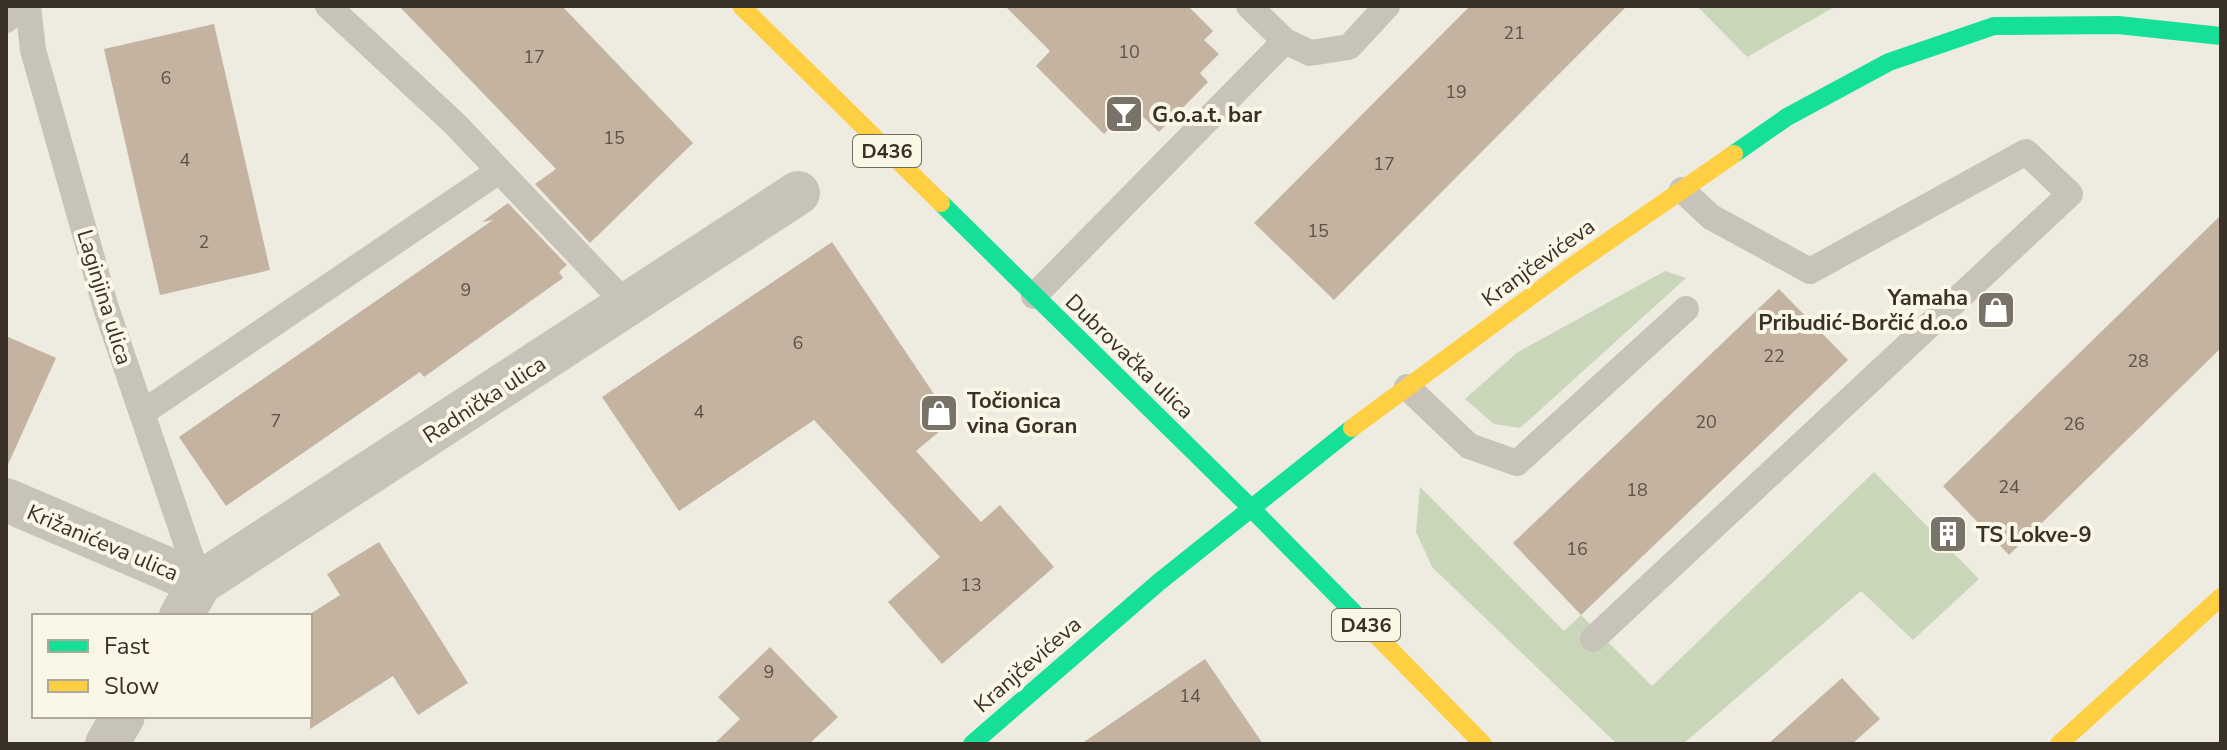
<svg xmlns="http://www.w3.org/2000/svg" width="2227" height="750" viewBox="0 0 2227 750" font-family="'Nunito Sans',sans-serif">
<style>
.green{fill:#cad6b9}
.building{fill:#c4b3a1}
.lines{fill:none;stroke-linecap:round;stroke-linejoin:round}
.lane{stroke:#c8c3b9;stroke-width:26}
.street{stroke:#c8c3b9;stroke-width:44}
.fast{stroke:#16e098;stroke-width:18}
.slow{stroke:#ffcf43;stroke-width:18}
.labels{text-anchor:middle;stroke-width:8;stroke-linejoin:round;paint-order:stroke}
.number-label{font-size:18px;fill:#5c5246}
.shield{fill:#fbf7e7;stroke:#736c61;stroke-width:2}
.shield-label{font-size:20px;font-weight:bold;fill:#393127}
.poi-label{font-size:22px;font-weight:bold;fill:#393127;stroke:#fbf7e7;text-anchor:start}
.street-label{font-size:22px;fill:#393127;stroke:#fbf7e7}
</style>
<rect width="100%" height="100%" fill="#eeebe1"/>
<!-- green -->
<path class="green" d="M1697,6h139l-89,51z
M1665,271l21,7 -166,150 -26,-4 -29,-25 53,-47z
M1874,472l105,107 -66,61 -52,-49 -178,153h-66l-185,-177 -16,-35 4,-45 144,144 17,-16 71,71z"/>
<!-- building -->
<path class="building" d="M399,6h163l131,137 -103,100 -55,-59 21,-15z
M1005,6h183l25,25 -9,9 15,14 -19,19 8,9 -49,50 -27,-26 -28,28 -68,-68 14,-15z
M1470,6h157l-293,294 -80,-77z
M214,24l56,246 -110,25 -56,-246z
M508,203l59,62 -8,7 4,6 -139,99 -4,-5 -194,134 -47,-69 314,-217 -11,2z
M2221,215v133l-212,207 -66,-69z
M832,242l120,179 -36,30 65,71 19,-17 54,62 -112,97 -54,-62 52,-45 -126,-137 -135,91 -77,-114z
M1779,289l69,71 -267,255 -68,-72z
M6,336l50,22 -50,111z
M379,542l89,141 -50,32 -25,-39 -83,53v-115l30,-19 -13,-21z
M770,647l68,70 -29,27h-95l26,-25 -22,-22z
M1205,659l58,85h-182z
M1842,678l38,41 -28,25h-84z"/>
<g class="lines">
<!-- lane -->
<path class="lane" d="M28,6l5,44 73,258 94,275
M328,6l127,118 173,182
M1249,6l36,35 25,12 39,-6 38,-41
M6,20l15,-14
M1034,296l251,-255
M1407,387l62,59 48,17 169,-154
M142,413l357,-242
M1593,639l477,-445 -44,-42 -216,119 -99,-54 -29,-27"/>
<!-- street -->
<path class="street" d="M6,500l194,83
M181,616l19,-33 598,-390
M107,744l16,-28"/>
<!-- fast -->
<path class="fast" d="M1734,154l53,-37 102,-55 105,-36 124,-1 103,11
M941,203l309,304 126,128
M972,744l187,-162 193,-154"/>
<!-- slow -->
<path class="slow" d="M741,6l200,197
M1352,428l216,-159 166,-115
M1376,635l107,109
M2059,744l162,-147"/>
</g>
<!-- icons -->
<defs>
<symbol id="bar-square" viewBox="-11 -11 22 22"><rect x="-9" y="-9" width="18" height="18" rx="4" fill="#787268" stroke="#fbf7e7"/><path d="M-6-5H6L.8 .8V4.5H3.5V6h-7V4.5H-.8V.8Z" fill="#fff"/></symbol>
<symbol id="shop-square" viewBox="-11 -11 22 22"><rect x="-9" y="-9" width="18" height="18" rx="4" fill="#787268" stroke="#fbf7e7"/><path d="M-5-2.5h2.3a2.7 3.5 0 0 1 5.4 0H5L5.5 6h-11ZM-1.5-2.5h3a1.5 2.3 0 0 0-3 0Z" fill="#fff"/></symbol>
<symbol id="building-square" viewBox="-11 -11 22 22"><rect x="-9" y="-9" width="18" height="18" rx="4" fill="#787268" stroke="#fbf7e7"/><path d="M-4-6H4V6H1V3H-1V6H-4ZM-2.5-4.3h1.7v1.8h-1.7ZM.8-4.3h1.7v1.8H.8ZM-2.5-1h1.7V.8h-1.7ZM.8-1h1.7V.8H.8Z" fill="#fff"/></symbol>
</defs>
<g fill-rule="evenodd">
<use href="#bar-square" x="1102" y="92" width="44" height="44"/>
<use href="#shop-square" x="1974" y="288" width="44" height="44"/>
<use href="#shop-square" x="917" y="391" width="44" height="44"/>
<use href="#building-square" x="1926" y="512" width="44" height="44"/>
</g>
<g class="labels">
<!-- number labels -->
<g class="number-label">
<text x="1514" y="39">21</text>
<text x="1129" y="58">10</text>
<text x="534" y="63">17</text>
<text x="166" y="84">6</text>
<text x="1456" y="98">19</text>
<text x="614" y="144">15</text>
<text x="185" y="166">4</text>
<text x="1384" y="170">17</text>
<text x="1318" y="237">15</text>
<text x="204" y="248">2</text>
<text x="466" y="296">9</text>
<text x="798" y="349">6</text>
<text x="1774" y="362">22</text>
<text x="2138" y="367">28</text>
<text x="699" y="418">4</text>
<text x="276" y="427">7</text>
<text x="1706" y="428">20</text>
<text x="2074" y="430">26</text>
<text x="2009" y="493">24</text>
<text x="1637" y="496">18</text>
<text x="1577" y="555">16</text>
<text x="971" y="591">13</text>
<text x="769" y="678">9</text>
<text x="1190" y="702">14</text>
</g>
<!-- shield labels -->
<g class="shield">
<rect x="853" y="135" width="68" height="32" rx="6"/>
<rect x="1332" y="609" width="68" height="32" rx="6"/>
</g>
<g class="shield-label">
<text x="887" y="158">D436</text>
<text x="1366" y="632">D436</text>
</g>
<!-- poi labels -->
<g class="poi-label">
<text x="1152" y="122">G.o.a.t. bar</text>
<text x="1968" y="305" text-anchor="end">Yamaha<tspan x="1968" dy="25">Pribudić-Borčić d.o.o</tspan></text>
<text x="967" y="408">Točionica<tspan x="967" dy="25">vina Goran</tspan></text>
<text x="1976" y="542">TS Lokve-9</text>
</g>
<!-- street labels -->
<g class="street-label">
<text transform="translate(1538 262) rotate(-36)" y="8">Kranjčevićeva</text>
<text transform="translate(105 297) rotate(73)" y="8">Laginjina ulica</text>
<text transform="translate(1130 356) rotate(44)" y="8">Dubrovačka ulica</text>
<text transform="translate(484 399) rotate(-33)" y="8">Radnička ulica</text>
<text transform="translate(103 542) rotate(23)" y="8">Križanićeva ulica</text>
<text transform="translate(1027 664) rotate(-41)" y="8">Kranjčevićeva</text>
</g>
</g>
<!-- border -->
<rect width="2227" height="750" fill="none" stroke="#393127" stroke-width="16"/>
<!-- legend -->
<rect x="32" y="614" width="280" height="104" fill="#fbf7e7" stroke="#ada89a" stroke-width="2"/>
<rect x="48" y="640" width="40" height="12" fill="#16e098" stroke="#ada89a" stroke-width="2"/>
<text x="104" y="654" font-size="24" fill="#393127">Fast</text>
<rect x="48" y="680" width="40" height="12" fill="#ffcf43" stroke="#ada89a" stroke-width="2"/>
<text x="104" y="694" font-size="24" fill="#393127">Slow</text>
</svg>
